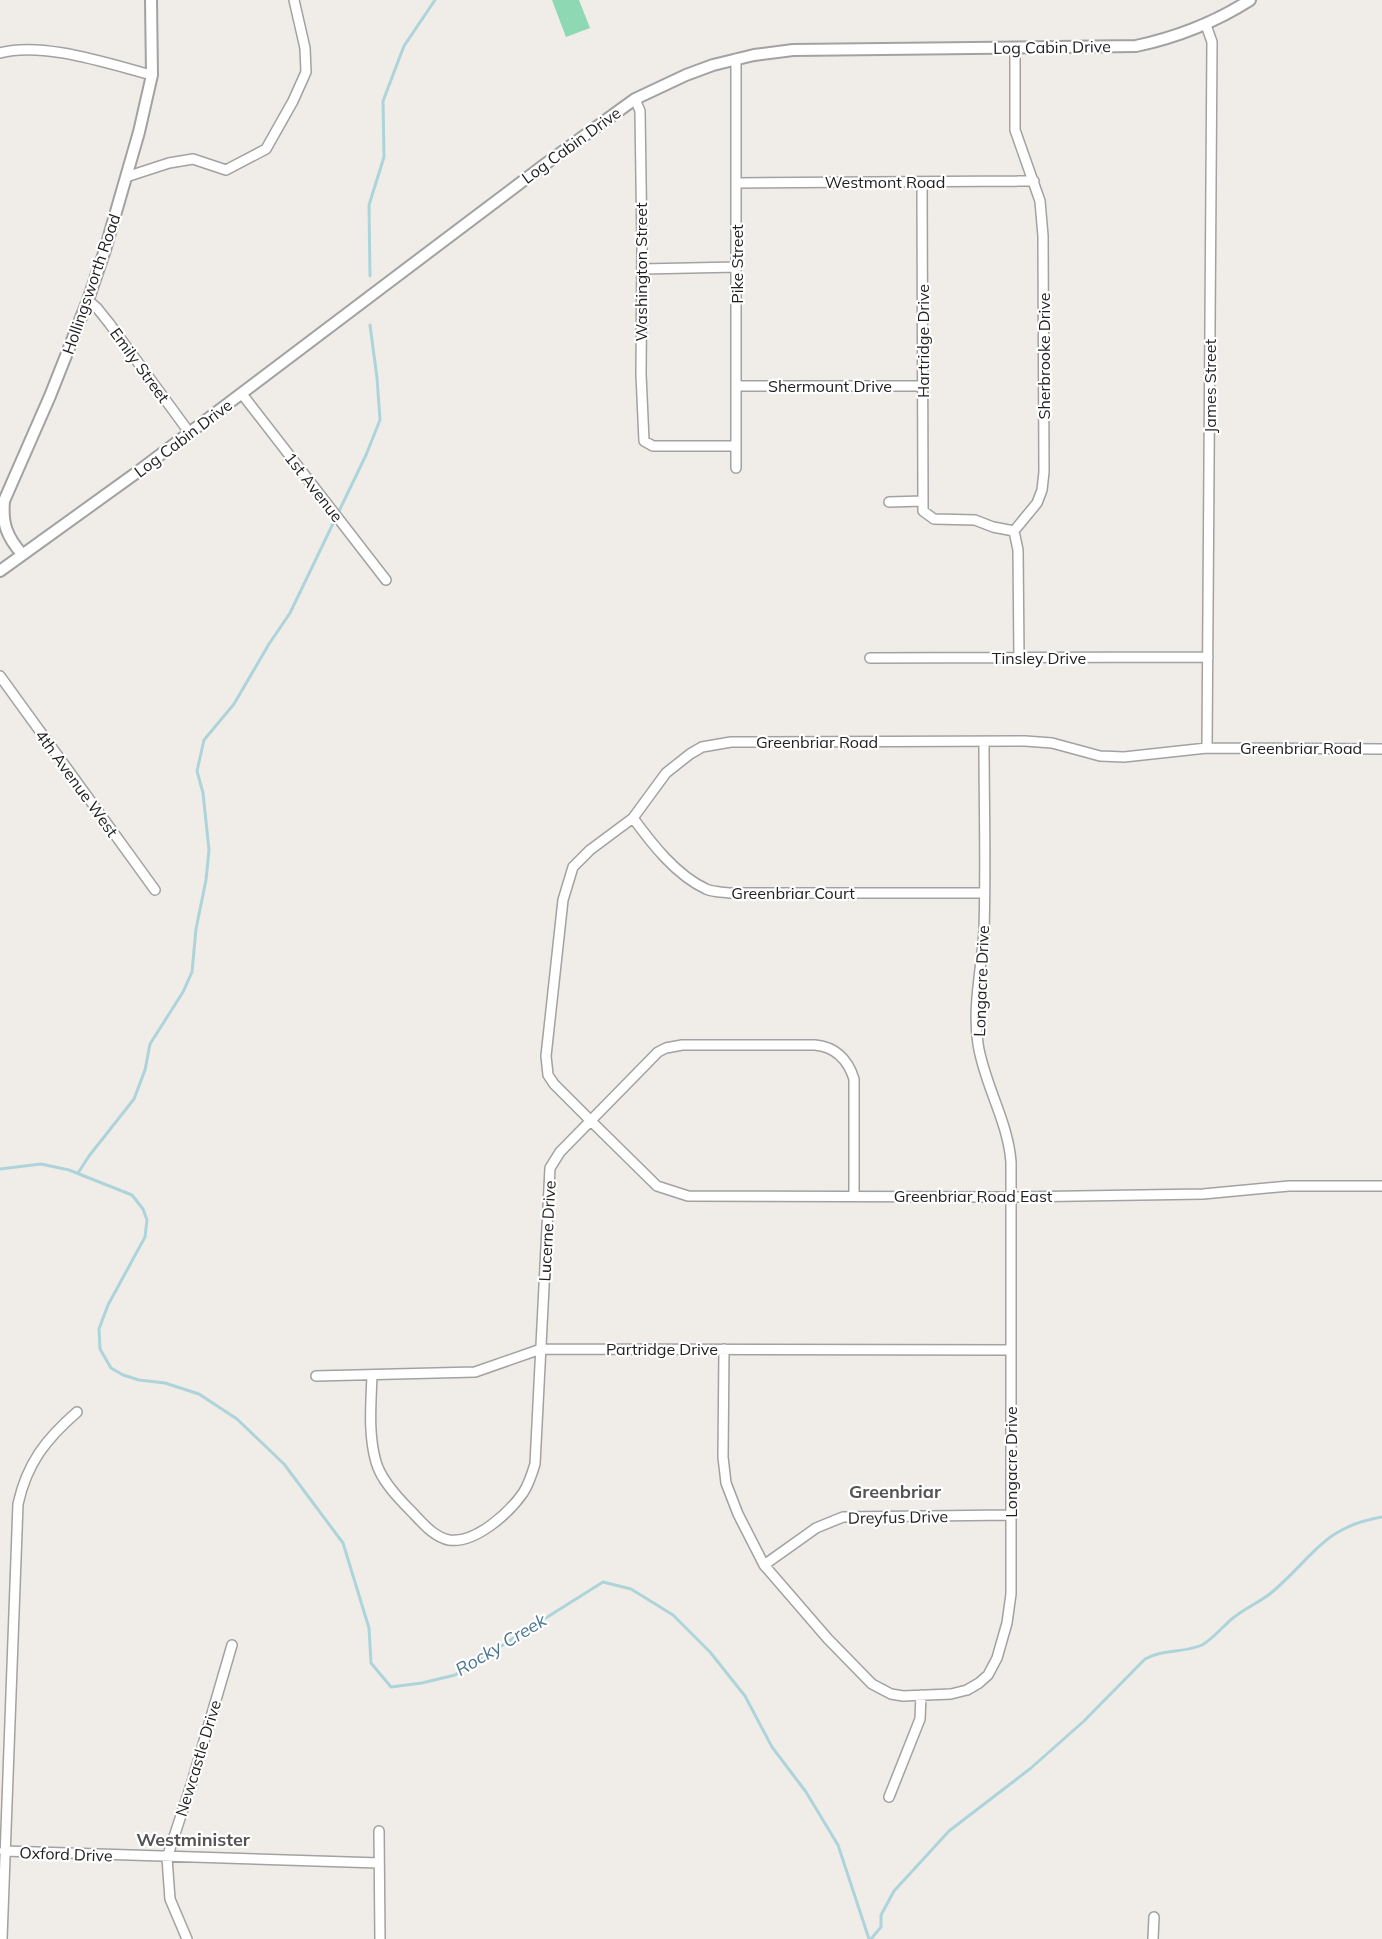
<svg xmlns="http://www.w3.org/2000/svg" width="1382" height="1939" viewBox="0 0 1382 1939" font-family="Mulish,sans-serif">
<style>
.pitch{fill:#8ed8b3}
.lines{fill:none;stroke-linecap:round;stroke-linejoin:round}
.stream{stroke:#add4da;stroke-width:3}
.minor-casing{stroke:#a2a2a2;stroke-width:12}
.tertiary-casing{stroke:#a2a2a2;stroke-width:14}
.minor{stroke:#fff;stroke-width:9}
.tertiary{stroke:#fff;stroke-width:10}
.labels{text-anchor:middle;stroke-width:4.5;stroke-linejoin:round;paint-order:stroke}
.street-label{font-size:16px;fill:#212121;stroke:#fff}
.neighbourhood-label{font-size:18px;font-weight:bold;fill:#545454;stroke:#fff}
.water-label{font-size:18px;font-style:italic;fill:#4b7692;stroke:#fff}
</style>
<rect width="100%" height="100%" fill="#f0ede8"/>
<!-- pitch -->
<path class="pitch" d="M552,0h27l11,28 -24,9z"/>
<g class="lines">
<!-- stream -->
<path class="stream" d="M370,276l-1,-71 15,-48 -1,-56 21,-55 31,-46
M0,1169l41,-5 28,6 63,25 11,14 4,11 -2,17 -37,68 -9,24 1,20 11,19 12,7 16,5 26,3 34,11 38,25 47,45 59,79 26,85 2,35 20,24 31,-4 33,-8 148,-93 28,7 42,26 37,37 35,44 27,51 34,45 32,53 31,94
M78,1173l11,-17 45,-57 11,-29 5,-26 33,-52 9,-20 4,-43 10,-49 3,-30 -6,-57 -6,-22 7,-31 30,-36 35,-60 21,-31 76,-158 14,-35 -3,-42 -7,-53
M871,1939l10,-12v-12l13,-24 55,-60 82,-63 53,-47 61,-62c17,-10 39,-6 57,-14 11,-6 21,-19 31,-27 12,-10 27,-16 38,-25 42,-35 51,-66 111,-76"/>
<defs>
<path id="minor" d="M1206,25l6,17 -5,706
M0,53c42,-12 109,11 152,22
M736,59v409
M635,99l5,12 2,137 -1,126 3,67 9,5h83
M126,177l43,-14 24,-4 33,11 40,-21 27,-48 13,-29 -1,-24 -11,-48
M922,182l1,319
M737,183l297,-2
M642,269l95,-2
M88,300l9,8 12,15 80,109
M737,386h186
M242,394l144,186
M889,502l34,-1v10l11,8 41,1 18,7 21,4
M1014,531l23,-28 5,-13 2,-18 -1,-236 -3,-35 -25,-71v-82
M1014,531l4,19 1,108
M870,658l338,-1
M0,676l155,214
M1382,749l-175,-1 -83,9 -24,-1 -48,-13 -27,-2 -294,1 -29,5 -12,7 -24,19 -33,45 -43,32 -17,17 -10,33 -17,156 2,19 6,9 37,37 66,65 31,10 323,1 192,-3 86,-8h93
M633,818c19,26 43,57 73,71 7,3 15,3 23,4h255
M724,1349l-1,108 3,26 12,31 26,51 64,74 44,45 19,10 12,2 48,-2 16,-4 12,-7 9,-8 9,-17 10,-35 4,-29v-432c-3,-41 -27,-78 -33,-118 -6,-38 4,-77 6,-114 2,-63 0,-126 0,-188
M372,1375c-1,29 -4,59 4,87 5,18 21,35 34,48 11,11 23,27 39,30 26,4 60,-27 74,-47 6,-9 9,-19 12,-29l15,-296 10,-16 98,-100 8,-4 16,-3h133c21,2 33,15 39,34v117
M316,1376l159,-4 66,-23 470,1
M764,1565l52,-37 27,-11 167,-2
M889,1797l31,-78 1,-24
M379,1831l1,108
M4,1851l375,12
M2,1939l16,-435c9,-41 28,-65 59,-92
M187,1939l-17,-40 -3,-41 25,-76 40,-137
M1153,1939l1,-22"/>
<path id="tertiary" d="M22,554c-15,-17 -20,-30 -18,-53l46,-105 38,-96 17,-50 34,-118 13,-57 -1,-75
M0,571l136,-98 408,-308 91,-66 51,-24 27,-10 41,-10 39,-5 343,-4c42,-9 78,-23 114,-46"/>
</defs>
<!-- minor casing -->
<use href="#minor" class="minor-casing"/>
<!-- tertiary casing -->
<use href="#tertiary" class="tertiary-casing"/>
<!-- minor -->
<use href="#minor" class="minor"/>
<!-- tertiary -->
<use href="#tertiary" class="tertiary"/>
</g>
<g class="labels">
<!-- street labels -->
<g class="street-label">
<text transform="translate(1052 47) rotate(-1)" y="6">Log Cabin Drive</text>
<text transform="translate(571 145) rotate(-36)" y="6">Log Cabin Drive</text>
<text x="885" y="188">Westmont Road</text>
<text transform="translate(737 264) rotate(-90)" y="6">Pike Street</text>
<text transform="translate(641 272) rotate(-90)" y="6">Washington Street</text>
<text transform="translate(91 284) rotate(-71)" y="6">Hollingsworth Road</text>
<text transform="translate(923 341) rotate(-90)" y="6">Hartridge Drive</text>
<text transform="translate(1044 356) rotate(-90)" y="6">Sherbrooke Drive</text>
<text transform="translate(140 365) rotate(54)" y="6">Emily Street</text>
<text x="830" y="392">Shermount Drive</text>
<text transform="translate(1210 386) rotate(-90)" y="6">James Street</text>
<text transform="translate(183 438) rotate(-37)" y="6">Log Cabin Drive</text>
<text transform="translate(314 487) rotate(52)" y="6">1st Avenue</text>
<text x="1039" y="664">Tinsley Drive</text>
<text x="817" y="748">Greenbriar Road</text>
<text x="1301" y="754">Greenbriar Road</text>
<text transform="translate(77 783) rotate(54)" y="6">4th Avenue West</text>
<text x="793" y="899">Greenbriar Court</text>
<text transform="translate(981 981) rotate(-88)" y="6">Longacre Drive</text>
<text x="973" y="1202">Greenbriar Road East</text>
<text transform="translate(547 1231) rotate(-87)" y="6">Lucerne Drive</text>
<text x="662" y="1355">Partridge Drive</text>
<text transform="translate(1011 1462) rotate(-90)" y="6">Longacre Drive</text>
<text transform="translate(898 1517) rotate(-1)" y="6">Dreyfus Drive</text>
<text transform="translate(198 1758) rotate(-73)" y="6">Newcastle Drive</text>
<text transform="translate(66 1854) rotate(2)" y="6">Oxford Drive</text>
</g>
<!-- neighbourhood labels -->
<g class="neighbourhood-label">
<text x="895" y="1498">Greenbriar</text>
<text x="193" y="1846">Westminister</text>
</g>
<!-- water labels -->
<g class="water-label">
<text transform="translate(501 1645) rotate(-31)" y="6">Rocky Creek</text>
</g>
</g>
</svg>
